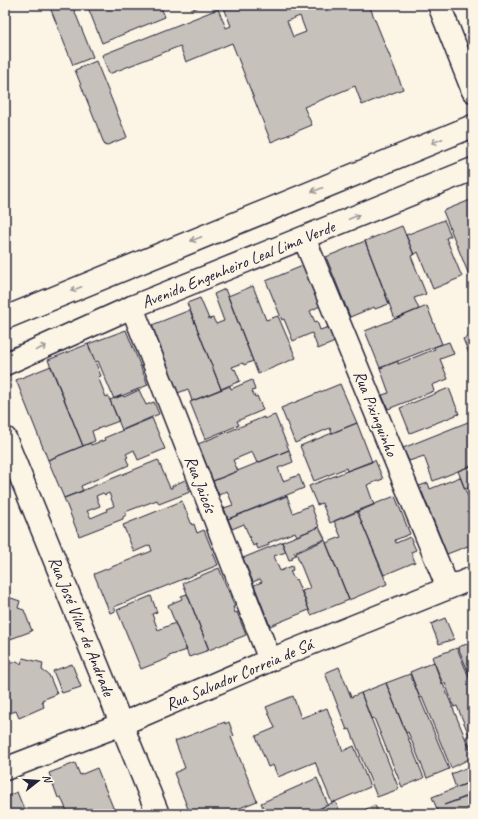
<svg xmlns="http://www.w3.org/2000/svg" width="478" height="819" viewBox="0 0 478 819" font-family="Caveat,sans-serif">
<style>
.building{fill:#c6c1bb;stroke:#22223b;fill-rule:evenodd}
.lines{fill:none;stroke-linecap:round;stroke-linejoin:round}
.minor-casing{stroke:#22223b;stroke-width:25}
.major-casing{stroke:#22223b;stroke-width:25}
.minor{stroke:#fcf5e5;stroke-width:22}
.major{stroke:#fcf5e5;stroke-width:22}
.oneway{stroke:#9a9698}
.labels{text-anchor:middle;stroke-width:4;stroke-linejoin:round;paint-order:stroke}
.street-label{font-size:17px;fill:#22223b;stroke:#fcf5e5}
</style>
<rect width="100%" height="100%" fill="#fcf5e5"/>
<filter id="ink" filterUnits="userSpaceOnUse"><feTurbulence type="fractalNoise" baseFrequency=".025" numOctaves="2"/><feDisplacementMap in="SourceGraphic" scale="8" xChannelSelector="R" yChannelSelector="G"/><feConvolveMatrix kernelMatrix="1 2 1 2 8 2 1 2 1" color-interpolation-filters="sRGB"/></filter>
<g filter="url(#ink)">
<!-- building -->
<path class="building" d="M49,5h23l21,52 -20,8z
M87,5h73l5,12 -63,26z
M192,5h10l-8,4z
M223,5h146l34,84 -41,16 -7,-19 -51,21 8,18 -41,17 -39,-99 -46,19 -6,-16 -71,28 -7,-19 116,-46 8,19 5,-2zM300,16l6,16 -13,5 -6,-16z
M96,61l31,76 -22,9 -30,-76z
M473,199v86l-30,-74z
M444,220l7,16 -5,2 16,39 -29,12 -15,-37 -4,3 -8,-20z
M402,226l12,29 -3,1 15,38 -12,4 5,11 -24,10 -30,-78z
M365,241l24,63 -14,5 -1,-2 -24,10 -24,-60z
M305,265l15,41 -10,5 5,11 2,-1 3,9 9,-3 6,15 -17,7 -6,-16 -19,8 -9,-22 -2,1 -16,-39z
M253,286l13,34 12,-4 18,42 -38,16 -30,-78z
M225,289l28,72 -9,4 -1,-2 -11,4 2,3 1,-1 5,12 -19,8 -34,-86 13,-5 9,21 4,-1 3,6 8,-3 -10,-27z
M427,306l15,38 -62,24 -15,-37z
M190,310l31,79 -29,12 -4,-12 -10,4 -26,-68z
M126,330l22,55 -34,14 -16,-38 -3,1 -7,-18z
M473,335v28l-10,-24z
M449,342l5,12 -14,5 8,20 -16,6 2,6 -46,18 -6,-14 7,-2 -9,-25 18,-7v3l37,-15 -1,-2z
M88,344l13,32 -3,1 8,20 2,-1 11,25 -27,10 3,10 -12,5 -35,-86z
M51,366l32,80 -35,14 -32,-80z
M252,380l3,10 -3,1 3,6 2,-1 6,14 -26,11 2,4 -34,14 -15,-37 40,-16 1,3z
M340,384l17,39 -25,10 -2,-5 -35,15 -14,-35z
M449,388l10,26 -49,19 -10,-25z
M139,390l7,15 8,-3 5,12 -37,16 -12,-30 12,-5 2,2z
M275,415l14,35 -32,13 -5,-11 -19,8 5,11 -25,10 -15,-37 66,-27v2z
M152,418l13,31 -27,11 -4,-10 -8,4 2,3 -2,1 3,7 -48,21 2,5 -19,7 -16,-38 42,-17 1,2 14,-5 -1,-2z
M473,420v12l-3,1 3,8v24l-40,16 -9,-25 -15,5 -6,-13z
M357,423l15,39 -25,9 -1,-3 -32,13 -14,-35z
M289,450l4,12 -15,6 5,13 16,-6 5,13 -76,31 -4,-11 9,-3 -6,-14 -8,4 -6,-14z
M158,460l12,28h2v-2l13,-6 5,12 -31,12 -2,-4 -32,12 1,3 -3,2v2l-44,17 -15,-38zM103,493l2,2 4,-2 5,13 -8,3 1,2 -16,7 -4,-7 13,-5 -4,-10z
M375,460l8,19 -16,6 7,20 -44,18 -8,-20 -5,2 -8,-19z
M473,465v21l-8,3 -7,-18z
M460,477l13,32v35l-26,10 -25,-62h-1l-2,-6 9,-3 2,6z
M287,496l6,17 18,-8 8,22 -22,9 -2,-4 -27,11 1,2 -11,4 -2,-5 -3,2 -9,-22 -12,5 -4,-10z
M395,496l15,38 -15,6 1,3 14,-6 6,13 -5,2 4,10 -31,13 -27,-64z
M182,501l10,24 2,-1 3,9 7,-3 14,35 -104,42 2,4 -6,2 -16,-39 58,-23 -2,-6 -16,7 -11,-27z
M357,511l30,73 -38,16 -23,-57 15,-6 -7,-16z
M319,527l6,12 -31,13 2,3 -4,2 1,2 -4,1 -7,-18z
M325,540l24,60 -38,15 -9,-24 8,-3 -14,-35z
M282,542l4,10 -12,4 6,15 12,-5 1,4 -3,1 4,9 2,-1 13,31 -39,16 -16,-41 8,-3 -2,-3 -7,3 -10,-24z
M219,568l16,39h-2l2,6 2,-1 9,23 -37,15 -26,-67z
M187,594l22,56 -20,7 -21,-52 14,-6 -1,-3z
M5,596l15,5 -2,7 6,2 8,21 -27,10z
M151,596l6,16 -5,2 6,16 17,-7 12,27 -18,6v2l-28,11 -24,-59z
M445,618l9,21 -15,5 -8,-20z
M473,642v41l-15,-36z
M457,648l16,39v67l-7,-17 3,-2 -12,-29 -3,1 -9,-24 -3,1 -10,-27z
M23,658l20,5 -1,7 7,5 8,19 -15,6 2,7 -25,11 -3,-7 -11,4v-48l1,-1v-1l11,-4 4,3z
M434,662l39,95 -22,11 -29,-71 -2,1 -10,-26z
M72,664l9,23 -19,6 -9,-22z
M339,667l12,30 10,-4 38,96 -22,8 -27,-68 -3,1 -22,-57z
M410,674l39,95 -22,9 -19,-46 -2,1 -20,-50z
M386,683l38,95 -22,9 -28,-69 -3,1 -10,-26z
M293,696l8,22 26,-10 16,43 11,-5 16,41 -38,16 -17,-41 -37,15 -5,-12 -5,2 -12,-31 19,-8 -9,-21z
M225,722v2l4,-2 5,14 -3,1 26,64 -32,13h-35l-16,-41 11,-5 -10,-27z
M75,763l5,12 17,-7 17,42 -5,2v2h-41l-7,-17 -3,1 -9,-25z
M473,765v16l-17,7 -5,-14z
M317,778l11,27 -21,9h-41l-5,-11z
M473,781v13l-29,11 29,-10v19h-34l-7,-17z
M17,792l9,22h-21v-17z
M335,801l6,13h-34l25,-11z
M375,805l4,9h-20l-1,-1z
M430,811l1,3h-9z"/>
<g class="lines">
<defs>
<path id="minor" d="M439,5l34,86
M304,238l144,350
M132,307l138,353
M5,438l153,376
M5,769l117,-45 148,-64 203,-82"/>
<path id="major" d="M5,318l468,-192
M5,364l127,-57 341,-138"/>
</defs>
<!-- minor casing -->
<use href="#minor" class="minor-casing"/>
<!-- major casing -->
<use href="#major" class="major-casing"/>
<!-- minor -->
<use href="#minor" class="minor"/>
<!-- major -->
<use href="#major" class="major"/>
</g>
<!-- one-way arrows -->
<defs><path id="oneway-shaft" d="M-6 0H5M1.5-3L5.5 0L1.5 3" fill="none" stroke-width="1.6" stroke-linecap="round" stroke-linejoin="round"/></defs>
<g class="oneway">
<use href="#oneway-shaft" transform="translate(437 141) rotate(158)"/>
<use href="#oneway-shaft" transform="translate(317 190) rotate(158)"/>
<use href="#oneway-shaft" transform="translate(354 217) rotate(-22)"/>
<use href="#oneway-shaft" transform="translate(196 239) rotate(158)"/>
<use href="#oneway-shaft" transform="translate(76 289) rotate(158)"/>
<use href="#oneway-shaft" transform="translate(41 348) rotate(-24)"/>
</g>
</g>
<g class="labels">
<!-- street labels -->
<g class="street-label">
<text transform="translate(238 264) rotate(-22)" y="6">Avenida Engenheiro Leal Lima Verde</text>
<text transform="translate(376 413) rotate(68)" y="6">Rua Pixinguinho</text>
<text transform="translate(201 484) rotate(69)" y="6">Rua Jaicós</text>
<text transform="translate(82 626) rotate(68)" y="6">Rua José Vilar de Andrade</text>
<text transform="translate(239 674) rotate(-23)" y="6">Rua Salvador Correia de Sá</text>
</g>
</g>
<!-- margin -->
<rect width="478" height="819" fill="none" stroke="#fcf5e5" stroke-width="20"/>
<rect x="10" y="10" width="458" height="799" fill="none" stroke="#22223b" stroke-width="1.5" filter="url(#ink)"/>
<!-- north arrow -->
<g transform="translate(38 781) rotate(73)" stroke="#fcf5e5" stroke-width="3" paint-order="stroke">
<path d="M0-3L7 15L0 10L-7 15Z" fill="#22223b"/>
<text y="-6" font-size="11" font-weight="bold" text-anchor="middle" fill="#22223b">N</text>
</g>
</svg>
